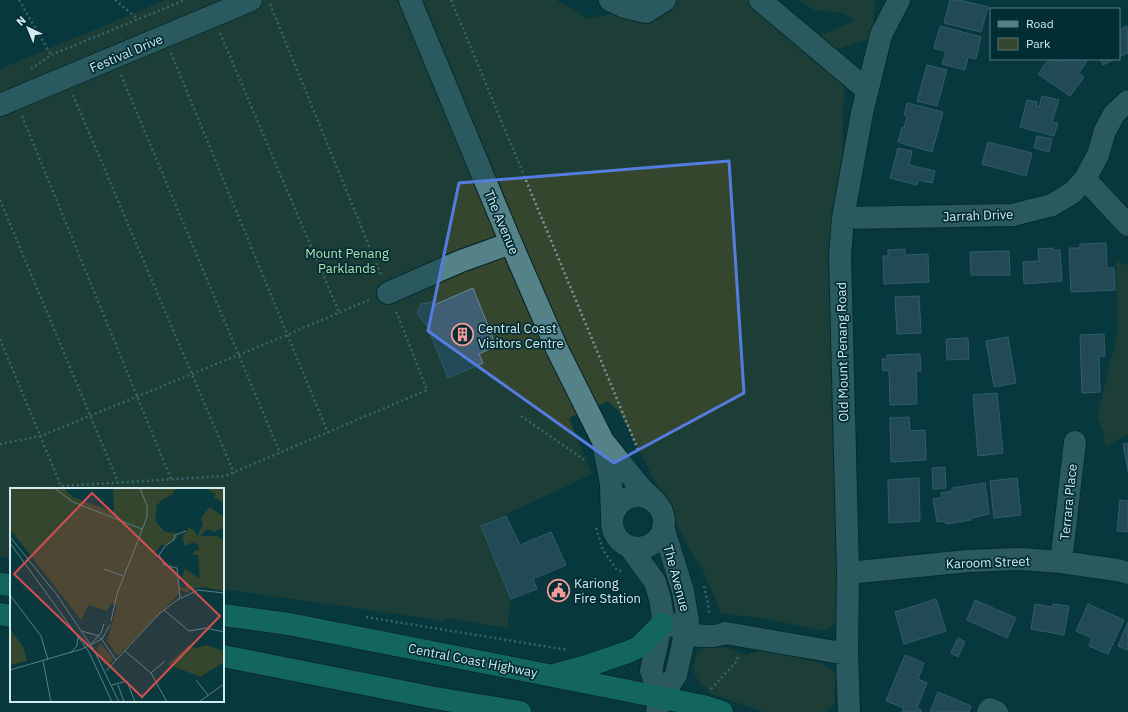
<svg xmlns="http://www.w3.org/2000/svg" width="1128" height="712" viewBox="0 0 1128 712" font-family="'IBM Plex Sans',sans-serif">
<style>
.green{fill:#35462e}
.building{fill:#405e74;stroke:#68879e}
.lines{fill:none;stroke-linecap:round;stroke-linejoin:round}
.minor-casing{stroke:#001e23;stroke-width:24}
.highway-casing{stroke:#001e23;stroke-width:24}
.path{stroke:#75999d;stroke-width:2.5;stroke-dasharray:2 3;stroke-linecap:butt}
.minor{stroke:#558288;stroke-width:22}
.highway{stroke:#229e80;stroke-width:22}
.marked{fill:none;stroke:#547ddf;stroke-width:3;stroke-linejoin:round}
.labels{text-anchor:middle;stroke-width:3.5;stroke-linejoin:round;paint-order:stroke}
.street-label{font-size:13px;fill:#d3ebee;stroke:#002e34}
.park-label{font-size:13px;fill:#badfac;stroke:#002e34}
.poi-label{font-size:13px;fill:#d3ebee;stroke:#002e34;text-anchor:start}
.inset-road{fill:none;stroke:#598084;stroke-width:1}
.view{fill:#d54f50;fill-opacity:0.15;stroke:#d54f50;stroke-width:2}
.inset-edge{fill:none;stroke:#d3ebee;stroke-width:2}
</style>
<rect width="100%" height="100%" fill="#08393e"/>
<!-- green -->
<path class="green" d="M166,0h390l32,19 82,-19h83l53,41 50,-20 -13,-8 -29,-3 -16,-10h77l-3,38 -44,14 16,33 -10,401 5,134 -8,6 -1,2 -6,3 -56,-12 -47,-6 -18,-43 -12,-18 -72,-141 -11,-10 -39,17 23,56 -111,52 30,73 -4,29 -61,-10 -1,3 -222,-32v-100h-212v69l-11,-1v-488z
M1116,261l12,4v170l-23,11 -1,-14 -7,-14 21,-86z
M711,643l36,12 14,-5 61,13 14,10 -2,31 -9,8h-60l-53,-18 -14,-13 -5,-14 4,-14z"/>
<!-- building -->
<path class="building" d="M950,0h9l29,7 -7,25 -37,-9z
M940,26l41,11 -5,22 -8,-2 -3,13 -23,-6 4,-12 -12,-4z
M1127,26l1,27 -9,4v-27z
M1049,59h9l4,3 3,-3h19l3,2 -8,12 5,4 -14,19 -32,-22z
M1100,59h15l-12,6z
M927,65l20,5 -10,36 -20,-5z
M1042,96l17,4 -7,22 6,1 -4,13 -34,-9 7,-27 10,2 -1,4 3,1z
M907,103l36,9 -11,40 -34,-10 4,-15 2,1 3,-12 -3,-1z
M1037,136l15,3 -3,13 -15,-4z
M988,142l44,11 -6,23 -44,-12z
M898,148l14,3 -3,14 26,6 -3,12 -14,-3 -1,5 -27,-7z
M1106,243l1,25h7l1,22 -44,2 -2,-44h11v-4z
M1053,248v2h7l2,31 -38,3 -1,-22 16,-1 -1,-12z
M905,249v6l23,-1 1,28 -45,2 -1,-28h5v-6z
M1009,251l1,24h-39l-1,-23z
M473,288l23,58 -17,8 4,9 -35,15 -21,-53 -3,-2 -7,-9 4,-10 11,-2 2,3z
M919,296l2,37 -24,1 -2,-37z
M1104,334l1,22h-6l1,36 -18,1 -2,-58z
M1008,337l8,46 -22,4 -8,-46z
M968,338l1,21 -22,1 -1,-21z
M920,354l1,17h-5l1,33 -27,1 -1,-35 -6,1 -1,-12h6l-1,-4z
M997,393l6,60 -25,3 -5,-61z
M909,417l1,14 15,-1 1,30 -35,2 -1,-44z
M1128,443v28l-5,-27z
M945,467l1,21 -13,1 -1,-21z
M919,478l1,43 -31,2 -1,-43z
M1017,478l4,37 -27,3 -4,-37z
M985,483l4,31 -18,4v2l-25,4 -1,-3 -8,1 -4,-23 9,-1 -1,-5 11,-2v-3z
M1120,500l8,1v31l-11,-1z
M506,516l14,29 31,-13 15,33 -33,14 4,10 -26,10 -30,-73z
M936,599l10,32 -42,13 -9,-32z
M975,600l41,18 -9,20 -40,-18z
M1035,604l17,3 1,-3 16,2 -5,29 -33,-6z
M1088,604l36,16 -16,34 -19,-8 3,-8 -16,-7z
M1128,622v28l-10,-4z
M958,638l7,4 -7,15 -7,-4z
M905,655l19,8 -6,16 9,4 -10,25 4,2v2h-19l2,-4 -18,-7z
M938,692l33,14 -2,6h-39z"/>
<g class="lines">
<defs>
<path id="minor" d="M410,0l101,243 46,106 46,92 38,47 14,13
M610,0l15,7 21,5 19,-12
M760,0l107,90
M0,105l251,-105
M1085,179l43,46
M843,218l170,-3 39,-10 20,-12 13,-14 13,-24 7,-24 9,-17 14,-13
M388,293l73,-32 50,-18
M603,442l8,42 1,32
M612 522a26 26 0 1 1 52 0a26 26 0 1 1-52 0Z
M629,546l26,36 5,17 3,18 -12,54 10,27
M1061,562l14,-120
M848,573l120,-12 53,-2 40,3 56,8 11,3
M672,624c15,10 19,12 37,12 6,0 10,0 16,-3l122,21
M657,712l4,-14 15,-23 12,-54 -5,-30 -20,-64
M849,712l-2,-58 1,-81 -8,-318 3,-37 19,-105 19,-78 18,-35
M988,712l2,-3 7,3"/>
<path id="highway" d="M0,584l11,1
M0,614l11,2
M223,615l66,9 335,66 79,16 19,6
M223,656l212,42 85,14
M557,674l33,-9 38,-13 11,-5 23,-23"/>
</defs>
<!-- minor casing -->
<use href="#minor" class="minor-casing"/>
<!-- highway casing -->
<use href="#highway" class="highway-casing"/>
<!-- path -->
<path class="path" d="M19,0l32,55
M115,0l23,19
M451,0l188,452
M270,4l111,271
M220,33l119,279
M171,53l157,380
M31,69l20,-14 134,-55
M121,75l159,378
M73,95l161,378
M22,116l149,363
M0,200l118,282
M0,339l61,147 164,-10 202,-86 -31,-79
M521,416l65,45
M0,444l41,-8 246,-101 84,-36
M596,528l7,22 14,20 6,1
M704,586l5,22v6
M366,617l202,33
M711,689l26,-28 1,-5"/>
<!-- minor -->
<use href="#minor" class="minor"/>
<!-- highway -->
<use href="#highway" class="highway"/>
</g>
<!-- marked area -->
<path d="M0 0H1128V712H0ZM729,161l15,232 -130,70 -186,-132 31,-148z" fill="#08393e" fill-opacity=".55" fill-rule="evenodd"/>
<path class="marked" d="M729,161l15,232 -130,70 -186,-132 31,-148z"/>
<!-- icons -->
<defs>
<symbol id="building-ring" viewBox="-11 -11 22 22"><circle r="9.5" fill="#002e34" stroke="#f59b9b" stroke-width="1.5"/><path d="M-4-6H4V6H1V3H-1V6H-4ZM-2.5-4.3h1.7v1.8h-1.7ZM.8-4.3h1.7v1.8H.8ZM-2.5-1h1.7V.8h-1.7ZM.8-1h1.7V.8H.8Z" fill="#f59b9b"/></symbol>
<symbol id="civic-ring" viewBox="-11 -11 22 22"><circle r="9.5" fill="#002e34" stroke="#f59b9b" stroke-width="1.5"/><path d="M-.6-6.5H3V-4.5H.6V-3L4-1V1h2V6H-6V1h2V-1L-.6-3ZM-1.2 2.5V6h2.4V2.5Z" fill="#f59b9b"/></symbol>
</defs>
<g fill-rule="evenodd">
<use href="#building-ring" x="450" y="322" width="25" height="25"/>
<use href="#civic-ring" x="546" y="578" width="25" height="25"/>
</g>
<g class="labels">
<!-- street labels -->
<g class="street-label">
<text transform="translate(126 53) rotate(-23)" y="5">Festival Drive</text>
<text transform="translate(978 215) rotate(-2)" y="5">Jarrah Drive</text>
<text transform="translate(502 222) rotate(67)" y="5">The Avenue</text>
<text transform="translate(842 352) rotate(-91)" y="5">Old Mount Penang Road</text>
<text transform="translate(1068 502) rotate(-84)" y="5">Terrara Place</text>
<text transform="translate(988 562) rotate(-2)" y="5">Karoom Street</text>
<text transform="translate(677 578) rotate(75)" y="5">The Avenue</text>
<text transform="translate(473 660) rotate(11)" y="5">Central Coast Highway</text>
</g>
<!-- park labels -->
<g class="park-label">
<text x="347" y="258">Mount Penang<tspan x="347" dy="15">Parklands</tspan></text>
</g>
<!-- poi labels -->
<g class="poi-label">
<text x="478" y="333">Central Coast<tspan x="478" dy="15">Visitors Centre</tspan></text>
<text x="574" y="588">Kariong<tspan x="574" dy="15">Fire Station</tspan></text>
</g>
</g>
<!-- overview -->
<g transform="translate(10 488)">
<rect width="214" height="214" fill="#08393e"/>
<path d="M0,0h53l10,9 41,15 -1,-24h63l-4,7 -9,4 -6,6 -2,16 10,11 12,1v5l-10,7h-6l-6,8 2,6 19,12 3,15 7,3 -4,-12 3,-8 15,10 -2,-24h-5l1,-4 5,-1v-5l-6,-3 -8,4 -3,-9 7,-9 6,3 2,6 6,-13 -2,-6 9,-11 14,10v11l-10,4 -7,-3 -7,7h17l7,4v51l-21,-4 -12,2 -4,4 -7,-3 -2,5 -59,60 -3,-1 -9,-13 10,-36 -6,-2 -4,8 -18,-6 -8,15 -71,-91zM195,0h19v16l-10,-7 2,-3zM0,141l13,18 4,14 -17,4zM90,155l13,15 -3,6h-6l-7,-15zM180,156l4,5 12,-4 18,6v11l-24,15 -32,-13z" fill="#35462e"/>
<path class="inset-road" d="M44,0l19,14 69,27M0,49l47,58 37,55 25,52M0,55l79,109 23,50M94,81l19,7M0,107l31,41 7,24M170,110l-3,-30 -13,-3 -5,-10 6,-9 9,-6 1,-5 11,-4M154,122l25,21 17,-3 18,4M101,133l6,-27 30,-77v-11l-7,-18M72,143l17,5M90,149l16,23M81,156l10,-11 3,-9M115,163l26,22 16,29M60,165l7,-7 1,-10M33,173l8,41M0,182l72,-21 20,-10 8,-14M96,183l53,-57 18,-14 21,-10 26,3M141,185l14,-12M186,192l12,15M102,197l15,-4 8,21M108,197l6,17M189,214l25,-18"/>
<path class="view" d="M82,5l128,123 -78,81 -128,-123z"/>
<rect width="214" height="214" class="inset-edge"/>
</g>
<!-- legend -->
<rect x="990" y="8" width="130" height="52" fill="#002e34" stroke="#547a7e"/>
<rect x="998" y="21" width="20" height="6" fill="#558288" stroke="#547a7e"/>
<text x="1026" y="28" font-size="12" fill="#d3ebee">Road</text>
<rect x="998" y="38" width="20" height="12" fill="#35462e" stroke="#547a7e"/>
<text x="1026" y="48" font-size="12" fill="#d3ebee">Park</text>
<!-- north arrow -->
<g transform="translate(28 28) rotate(316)" stroke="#002e34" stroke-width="3" paint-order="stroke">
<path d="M0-3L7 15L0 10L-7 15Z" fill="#d3ebee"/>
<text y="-6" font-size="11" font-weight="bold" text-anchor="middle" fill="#d3ebee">N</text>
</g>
</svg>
